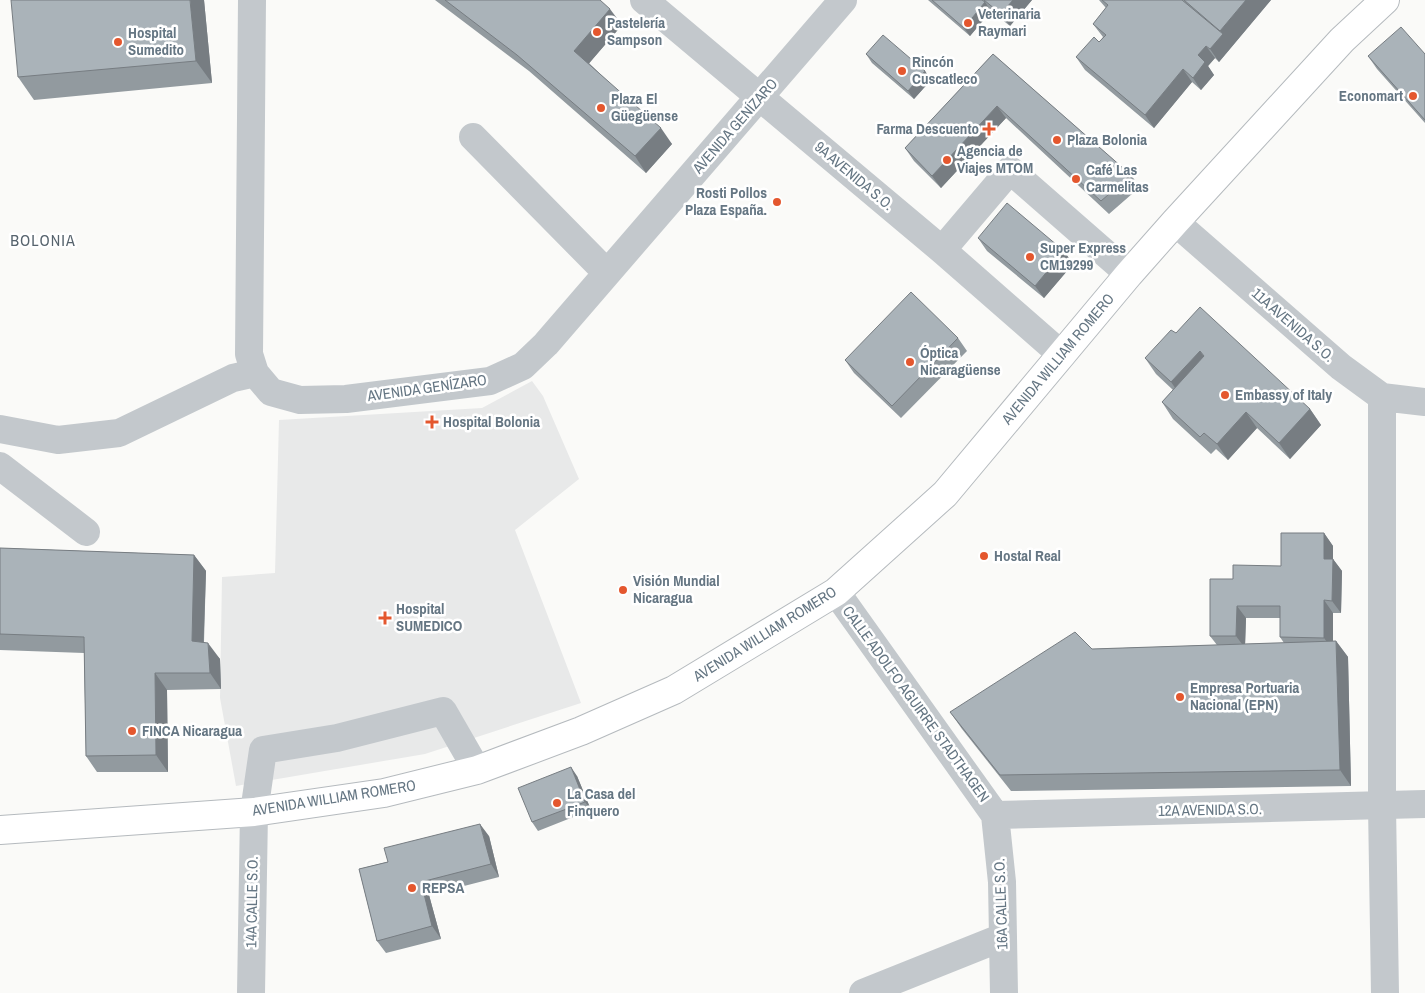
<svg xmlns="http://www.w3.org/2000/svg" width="1425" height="993" viewBox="0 0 1425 993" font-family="'Archivo Narrow',sans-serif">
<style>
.built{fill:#e8e9e9}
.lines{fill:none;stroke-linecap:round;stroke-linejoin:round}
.major-casing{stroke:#b5babe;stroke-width:30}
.minor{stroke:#c3c8cc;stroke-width:28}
.major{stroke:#fff;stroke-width:28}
.wall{fill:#929a9f;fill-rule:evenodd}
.shaded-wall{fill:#777d82}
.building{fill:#aab3b9;stroke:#777d82}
.poi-dot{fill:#e4572e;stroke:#fff;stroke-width:2}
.labels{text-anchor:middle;stroke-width:5;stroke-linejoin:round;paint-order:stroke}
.poi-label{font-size:15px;font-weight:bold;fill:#657683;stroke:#fff;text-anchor:start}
.street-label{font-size:15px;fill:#657683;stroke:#fff}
.neighbourhood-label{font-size:16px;letter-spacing:1px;fill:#57646e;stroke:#fff}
</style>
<rect width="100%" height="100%" fill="#fafaf8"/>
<!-- built -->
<path class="built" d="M532,381l11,15 36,83 -64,51 66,173 -156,51 -189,32 -16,-88 2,-121 53,-4 4,-153 203,-12z"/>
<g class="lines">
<defs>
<path id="major" d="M0,830l254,-18 130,-19 93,-23 104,-39 93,-41 162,-98 109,-98 184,-220 46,-52 167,-182 43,-40"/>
</defs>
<!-- major casing -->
<use href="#major" class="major-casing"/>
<!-- minor -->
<path class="minor" d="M252,0l-3,354 6,19 16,19 29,8 46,-1 144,-18 33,-15 23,-22 297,-344
M644,0l298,250 120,105
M473,137l134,136
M1175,222l166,145 41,30 43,5
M942,250l68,-80 119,104
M1382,397v409l3,187
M0,429l58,11 61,-7 114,-55 22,-5
M0,466l86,66
M836,592l159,223 7,67 2,111
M995,815l430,-11
M251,993l3,-181 9,-62 74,-12 106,-27 34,59
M863,993l140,-56"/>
<!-- major -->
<use href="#major" class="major"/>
</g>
<!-- wall -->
<path class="wall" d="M204,0l8,83 -178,17 -16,-23z
M435,0h165l22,25 -33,38 83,81 -26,29 -117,-102z
M928,0h104l-22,26 -19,-15 -21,25z
M1099,0h172l-52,62 -4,-4 -7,8 6,9 -13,15 -9,-8 -38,46 -69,-58 -9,-13 23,-15 4,-5 -10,-13 13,-16z
M866,54l59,17 6,9 -17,19 -42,-36z
M993,54l138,121 9,12 -31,27 -103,-96 -65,70 -27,-27 -9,-13z
M1425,54v69l-48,-54 -9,-13z
M978,238l86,13 9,13 -29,34 -57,-47z
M1176,333l134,76 11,16 -31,34 -33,-31 -29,32 -12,-11 -5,5 -38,-35 -11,-17 11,-12 -17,-16 -11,-16z
M958,338l9,13 -66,67 -47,-45 -9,-13z
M1324,533l9,13v13l9,12 -1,42h-8v28h3l12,16 3,129 -340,5 -49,-62 -12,-17 142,-63 125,-4 -7,-9 23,-57 48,-13zM1246,618h34v19l4,6 -39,1z
M0,548l194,7 12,16 -2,71 16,17 1,30 -54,1 1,82h-71l-11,-16 -2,-103 -84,-3z
M577,776l14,34 -53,21 -6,-9z
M489,836l10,41 -70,18 12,44 -55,14 -9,-12 -18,-72z"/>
<!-- shaded-wall -->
<path class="shaded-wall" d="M190,0h14l8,83 -16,-22z
M1013,0h19l-22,26 -9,-12z
M1246,0h25l-52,62 -9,-13 13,-15 -3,-3z
M985,2l6,9 -21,25 -6,-8z
M610,9l12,16 -36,42 -12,-16z
M1206,46l9,12 -7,8 6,9 -13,15 -8,-12 5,-23z
M1183,69l9,13 -38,46 -9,-13z
M925,71l6,9 -17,19 -6,-8z
M997,106l9,12 -65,70 -9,-12z
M661,128l11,16 -26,29 -11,-17z
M1064,251l9,13 -29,34 -9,-12z
M1200,351l11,17 -28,31 -12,-17z
M1310,409l11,16 -31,34 -11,-16z
M1246,412l11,16 -29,32 -11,-16z
M1324,533l9,13v26l-9,-13z
M194,555l12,16 -3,86 -11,-16z
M1333,559l9,12 -1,42 -9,-12z
M1324,600l9,13v37l-9,-12z
M1237,606l9,12 -1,30 -9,-12z
M1336,641l12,16 3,129 -11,-16z
M208,643l12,16 1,30 -11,-16z
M155,673l12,17 1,82 -12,-17z
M571,767l6,9 14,34 -6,-8z
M480,824l9,12 10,41 -8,-13z
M421,882l8,13 12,44 -9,-13z"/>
<!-- building -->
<path class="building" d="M11,0h179l6,61 -178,16z
M445,0h155l10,9 -36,42 87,77 -26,28 -118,-101z
M932,0h50l3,2 -21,26z
M984,0h29l-12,14z
M1102,0h80l41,34 -13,15 -4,-3 -8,9 7,7 -12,16 -10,-9 -38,46 -69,-58 18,-20 5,5 7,-7 -13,-11 15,-19z
M1184,0h62l-26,31z
M1401,27l24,27v66l-57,-64z
M883,35l42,36 -17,20 -42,-37z
M993,54l138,121 -30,26 -104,-95 -65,70 -27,-28z
M1007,203l57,48 -29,35 -57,-48z
M911,292l47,46 -66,68 -47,-46z
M1200,307l110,102 -31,34 -33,-31 -29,32 -13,-11 -4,4 -38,-35 42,-46 -4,-5 -29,31 -26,-24 26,-28 5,3z
M1281,533h43v26h9l-1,42 -8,-1v38l-44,-1v-31h-43l-1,30h-26v-57h23v-14l48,1z
M0,548l194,7 -2,86 16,2 2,30h-55l1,82 -70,1 -2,-119 -84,-3z
M1075,632l17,17 244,-8 4,129 -340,5 -50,-63z
M571,767l14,35 -53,20 -14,-34z
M480,824l11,40 -70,18 11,44 -55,15 -18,-72 29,-7 -4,-14z"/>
<!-- markers -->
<g class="poi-dot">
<circle cx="968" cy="23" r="5"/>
<circle cx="597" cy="32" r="5"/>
<circle cx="118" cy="42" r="5"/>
<circle cx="902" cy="71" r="5"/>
<circle cx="1413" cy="96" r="5"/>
<circle cx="601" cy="108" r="5"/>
<path d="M986.5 121.5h5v5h5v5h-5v5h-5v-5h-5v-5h5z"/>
<circle cx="1057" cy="140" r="5"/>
<circle cx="947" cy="160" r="5"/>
<circle cx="1076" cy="179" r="5"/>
<circle cx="777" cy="202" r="5"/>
<circle cx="1030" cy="257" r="5"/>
<circle cx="910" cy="362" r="5"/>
<circle cx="1225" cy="395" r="5"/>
<path d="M429.5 414.5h5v5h5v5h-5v5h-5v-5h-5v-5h5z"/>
<circle cx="984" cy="556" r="5"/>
<circle cx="623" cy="590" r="5"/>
<path d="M382.5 610.5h5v5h5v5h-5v5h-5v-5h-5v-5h5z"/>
<circle cx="1180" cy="697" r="5"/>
<circle cx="132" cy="731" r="5"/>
<circle cx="557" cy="803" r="5"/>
<circle cx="412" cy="888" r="5"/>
</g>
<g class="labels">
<!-- poi labels -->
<g class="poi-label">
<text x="978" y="19">Veterinaria<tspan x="978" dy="17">Raymari</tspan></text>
<text x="607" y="28">Pastelería<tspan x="607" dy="17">Sampson</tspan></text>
<text x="128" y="38">Hospital<tspan x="128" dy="17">Sumedito</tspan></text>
<text x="912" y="67">Rincón<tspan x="912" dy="17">Cuscatleco</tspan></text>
<text x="1403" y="101" text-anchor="end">Economart</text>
<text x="611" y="104">Plaza El<tspan x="611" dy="17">Güegüense</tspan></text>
<text x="979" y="134" text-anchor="end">Farma Descuento</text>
<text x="1067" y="145">Plaza Bolonia</text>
<text x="957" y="156">Agencia de<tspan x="957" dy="17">Viajes MTOM</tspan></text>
<text x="1086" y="175">Café Las<tspan x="1086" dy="17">Carmelitas</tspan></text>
<text x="767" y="198" text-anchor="end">Rosti Pollos<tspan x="767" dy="17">Plaza España.</tspan></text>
<text x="1040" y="253">Super Express<tspan x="1040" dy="17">CM19299</tspan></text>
<text x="920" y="358">Óptica<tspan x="920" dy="17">Nicaragüense</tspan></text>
<text x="1235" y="400">Embassy of Italy</text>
<text x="443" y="427">Hospital Bolonia</text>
<text x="994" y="561">Hostal Real</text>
<text x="633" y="586">Visión Mundial<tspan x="633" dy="17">Nicaragua</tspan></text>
<text x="396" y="614">Hospital<tspan x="396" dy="17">SUMEDICO</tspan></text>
<text x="1190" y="693">Empresa Portuaria<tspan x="1190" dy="17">Nacional (EPN)</tspan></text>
<text x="142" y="736">FINCA Nicaragua</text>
<text x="567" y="799">La Casa del<tspan x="567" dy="17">Finquero</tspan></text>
<text x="422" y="893">REPSA</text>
</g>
<!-- street labels -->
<g class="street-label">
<text transform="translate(735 126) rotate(-49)" y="5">AVENIDA GENÍZARO</text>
<text transform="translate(854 176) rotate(40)" y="5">9A AVENIDA S.O.</text>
<text transform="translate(1293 325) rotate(41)" y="5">11A AVENIDA S.O.</text>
<text transform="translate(1058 359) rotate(-50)" y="5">AVENIDA WILLIAM ROMERO</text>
<text transform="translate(427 388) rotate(-8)" y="5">AVENIDA GENÍZARO</text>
<text transform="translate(765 634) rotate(-32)" y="5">AVENIDA WILLIAM ROMERO</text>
<text transform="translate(916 704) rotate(54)" y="5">CALLE ADOLFO AGUIRRE STADTHAGEN</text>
<text transform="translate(334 798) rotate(-9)" y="5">AVENIDA WILLIAM ROMERO</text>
<text transform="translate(1210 810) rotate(-1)" y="5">12A AVENIDA S.O.</text>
<text transform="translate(252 902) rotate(-89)" y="5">14A CALLE S.O.</text>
<text transform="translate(1001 904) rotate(-92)" y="5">16A CALLE S.O.</text>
</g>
<!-- neighbourhood labels -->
<g class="neighbourhood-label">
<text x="43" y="246">BOLONIA</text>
</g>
</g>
</svg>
